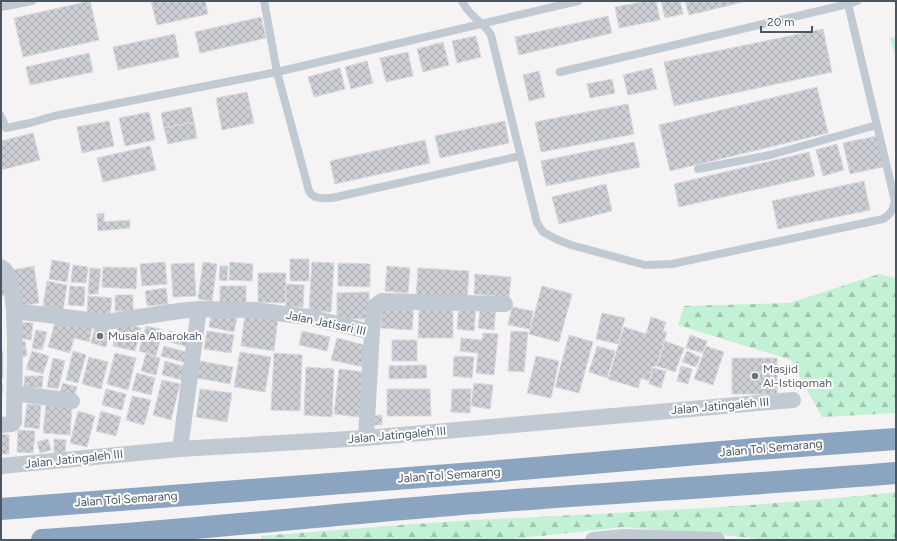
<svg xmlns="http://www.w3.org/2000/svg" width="897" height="541" viewBox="0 0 897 541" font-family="Figtree,sans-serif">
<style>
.grass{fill:#c3f1d5}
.forest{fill:url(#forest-firs)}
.building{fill:url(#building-cross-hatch);stroke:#d7d9de}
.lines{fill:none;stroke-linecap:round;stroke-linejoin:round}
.service{stroke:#c1cad2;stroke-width:8}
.minor{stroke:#c1cad2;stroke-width:16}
.motorway{stroke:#8ba5c1;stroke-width:22}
.worship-dot{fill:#6b7280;stroke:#fff;stroke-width:1.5}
.labels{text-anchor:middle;stroke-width:4;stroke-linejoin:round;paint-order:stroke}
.street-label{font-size:12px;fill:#4a5661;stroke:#fff}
.worship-label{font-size:12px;fill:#5b616d;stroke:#fff;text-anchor:start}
</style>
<defs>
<pattern id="forest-firs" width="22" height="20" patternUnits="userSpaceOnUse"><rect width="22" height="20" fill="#c3f1d5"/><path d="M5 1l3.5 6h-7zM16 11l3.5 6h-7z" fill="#a0c6b0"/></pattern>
<pattern id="building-cross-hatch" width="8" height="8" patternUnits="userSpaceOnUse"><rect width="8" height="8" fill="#cdcfd5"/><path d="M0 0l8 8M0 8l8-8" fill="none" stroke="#a8abb0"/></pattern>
</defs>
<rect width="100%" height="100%" fill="#f5f3f3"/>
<!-- grass -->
<path class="grass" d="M896,37v22l-6,-21z"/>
<!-- forest -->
<path class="forest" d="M879,274l17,4v135l-74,4 -31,-57 -113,-35 6,-19 106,-3z
M896,492v48h-140l-2,-2 -130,-11 -120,13h-243v-4c66,-5 132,-11 198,-15 145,-8 292,-13 437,-29z"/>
<!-- building -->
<path class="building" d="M90,1l9,39 -76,17 -9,-39z
M151,1h54l3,13 -51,11z
M647,1h9l4,19 -41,8 -4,-21z
M661,1h19l3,13 -18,4z
M685,1h58v1l-54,13z
M608,16l4,17 -93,22 -4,-18z
M261,17l5,21 -66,15 -5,-21z
M823,29l9,43 -158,34 -10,-44z
M175,34l4,23 -61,13 -5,-23z
M476,36l5,21 -24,6 -5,-22z
M443,42l6,23 -26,7 -6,-23z
M408,52l5,24 -27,6 -6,-24z
M89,53l4,19 -63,13 -4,-18z
M367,61l6,22 -22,6 -6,-22z
M340,68l5,21 -31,8 -6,-20z
M652,68l5,21 -29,6 -5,-20z
M539,71l6,26 -16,4 -6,-26z
M612,79l3,14 -25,5 -3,-14z
M817,87l11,46 -158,38 -11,-46z
M247,92l7,31 -32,7 -6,-32z
M628,104l6,30 -93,18 -6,-30z
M191,107l3,15 -30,6 -3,-15z
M149,112l6,28 -30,6 -6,-28z
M109,121l5,25 -32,7 -5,-26z
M505,121l4,22 -69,15 -5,-22z
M194,122l3,16 -29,6 -4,-16z
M33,133l7,27 -39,10v-29z
M877,136l6,31 -33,7 -7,-31z
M425,140l5,23 -95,21 -5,-23z
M634,142l6,25 -94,19 -5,-25z
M837,144l7,26 -21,6 -7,-26z
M150,146l6,24 -53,12 -6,-24z
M809,152l6,24 -136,31 -5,-23z
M864,181l6,29 -92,19 -6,-28z
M606,184l6,27 -53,13 -7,-27z
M104,213v9l26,-2v8l-32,3 -1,-17z
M290,259h19v22h-19z
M52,260l18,3 -3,19 -18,-3z
M165,262l2,22 -25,2 -2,-22z
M203,262l14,2 -5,37 -14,-2z
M230,262l23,2 -1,17 -23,-1z
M312,262l22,1 -3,49 -22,-1z
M194,263l2,33 -23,1 -2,-33z
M338,263l32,1v23l-32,-1z
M73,265l15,2 -2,16 -15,-1z
M34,266l5,37 -21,3 -5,-36z
M220,266h8l-1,15 -8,-1z
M387,266l23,2 -2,25 -23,-2z
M103,267l34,1 -1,21 -34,-2z
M90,268l11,1 -3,25h-10z
M418,268l51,3 -2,28 -51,-3z
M1,273l6,1 -3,22 -3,-1z
M258,273h28l-1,30 -27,-1z
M475,274l36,3 -2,20 -35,-3z
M47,281l20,4 -4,25 -20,-4z
M286,284l18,1 -1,22h-17z
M70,286l15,1 -1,19 -16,-1z
M220,286h26v16l-26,1z
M542,286l30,8 -13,48 -30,-8z
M166,288l2,16 -21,2 -2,-15z
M369,292v27h-32v-26z
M115,295h18v16h-18z
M88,296l24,2 -2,18 -23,-2z
M459,303l17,2 -2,26 -17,-2z
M382,304l32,2 -2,24 -31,-2z
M481,304l15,2 -2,24 -16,-2z
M512,307l21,4 -3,18 -22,-4z
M419,309h34v29h-35z
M211,313l26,5 -3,14 -25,-5z
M245,313l33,5 -4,33 -33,-5z
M602,313l23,5 -7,26 -22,-5z
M651,317l15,5 -3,9 4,1 -11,35 -3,-1 -4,15 -8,-3 -3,10 -30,-9 16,-52 22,7z
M56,319l36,9 -3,14 -15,-4 -4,15 -22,-6z
M21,322l12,1 -2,17 -12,-2z
M119,322l22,6 -6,23 -22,-5z
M95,326l15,4 -4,17 -15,-4z
M146,326l17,4 -7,26 -17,-5z
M36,330l11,2 -5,18 -10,-2z
M169,331l23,6 -3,10 -23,-6z
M207,331l27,4 -3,18 -27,-4z
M302,331l28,6 -3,14 -28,-6z
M511,331l17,1 -4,40 -16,-1z
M483,333l15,1 -4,41 -18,-2 2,-20 -18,-2 1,-13 21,2z
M569,335l24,7 -14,51 -24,-6z
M690,335l17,6 -4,12 -17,-5z
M337,338l31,8 -5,21 -32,-7z
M392,340h25v21h-25z
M25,341l2,15 -8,1 -2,-14z
M665,341l19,7 -9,24 -18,-6z
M164,346l26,7 -2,10 -27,-7z
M597,346l18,5 -8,27 -18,-6z
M706,346l18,6 -11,33 -19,-6z
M1,351h2v27h-2z
M32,351l17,5 -6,18 -17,-5z
M73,351l13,4 -8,28 -12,-3z
M687,351l13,6 -4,10 -14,-5z
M240,352l31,5 -6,35 -31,-5z
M115,353l21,5 -8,32 -21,-6z
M274,353l28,2 -2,56 -29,-1z
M146,354l14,4 -4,17 -15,-4z
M454,356l20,1 -2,21 -19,-2z
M536,356l23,5 -8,37 -24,-5z
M89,357l19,5 -7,27 -19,-5z
M53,358l12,3 -7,28 -11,-2z
M732,358h45v36h-45z
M165,361l21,6 -3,13 -21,-5z
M200,361l33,6 -3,17 -33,-6z
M426,365l1,13 -38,1v-13z
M681,366l11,3 -4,15 -11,-3z
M306,367l28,2 -2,48 -28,-2z
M653,368l13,3 -5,17 -12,-4z
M339,369l25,3 -5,45 -25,-3z
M137,373l18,5 -4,17 -19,-5z
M25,376h18l-1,12 -18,-1z
M162,380l18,4 -9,36 -18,-5z
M63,383l14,4 -3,9 -14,-4z
M474,383l19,2 -3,24 -19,-3z
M1,384h2l-2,21z
M106,389l20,5 -4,16 -20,-5z
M200,389l32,4 -5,29 -31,-5z
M387,389h43l1,27h-44z
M452,389h19l-1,24 -19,-1z
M132,396l19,4 -7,25 -18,-5z
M27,404l14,1 -2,24 -15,-2z
M46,404l26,3 -2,28 -27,-2z
M78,411l17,5 -8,31 -17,-4z
M101,411l20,6 -5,19 -20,-5z
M382,415v10h-8v-9z
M18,430l17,1 -2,22 -16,-1z
M1,434l8,1v19h-8z
M48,439l3,11 -11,3 -3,-11z
M54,439l12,1 -1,18h-11z"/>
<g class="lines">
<!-- service -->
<path class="service" d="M264,1l13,71 32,119c5,9 14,7 23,7l188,-42
M462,1c7,16 21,20 29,34l46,188 6,9 13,7 15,6 74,20 27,-1 211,-45c8,-5 10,-9 12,-18l-47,-197 9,-3
M1,7l31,-6
M560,72l288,-68
M1,116l5,12 24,-5 24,-7 223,-44 301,-71
M698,169l72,-14 107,-30"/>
<!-- minor -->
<path class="minor" d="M1,267c13,7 11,31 13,44l92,11 73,-11 20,-2
M372,332l2,-25 8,-6 123,3
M14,393l58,8
M1,425l11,-1 2,-2 1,-79 -1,-32
M180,449l19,-140 56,1 53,7 64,15 -6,106
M1,466l179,-17 186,-11 427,-38
M593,540l31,-3 93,3"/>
<!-- motorway -->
<path class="motorway" d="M1,509l487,-37 269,-23 139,-10
M42,540c149,-9 297,-27 446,-38 136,-10 272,-18 408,-29"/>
</g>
<!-- markers -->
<g class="worship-dot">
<circle cx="100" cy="336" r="4"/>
<circle cx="755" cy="376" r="4"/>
</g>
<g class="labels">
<!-- street labels -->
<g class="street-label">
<text transform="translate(326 323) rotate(12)" y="4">Jalan Jatisari III</text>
<text transform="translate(720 406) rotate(-5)" y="4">Jalan Jatingaleh III</text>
<text transform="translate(397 435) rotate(-5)" y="4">Jalan Jatingaleh III</text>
<text transform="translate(771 448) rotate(-5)" y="4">Jalan Tol Semarang</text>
<text transform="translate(74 459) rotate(-6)" y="4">Jalan Jatingaleh III</text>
<text transform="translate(449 475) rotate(-4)" y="4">Jalan Tol Semarang</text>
<text transform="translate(126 499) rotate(-4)" y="4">Jalan Tol Semarang</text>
</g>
<!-- worship labels -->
<g class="worship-label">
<text x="108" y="340">Musala Albarokah</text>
<text x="763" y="373">Masjid<tspan x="763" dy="14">Al-Istiqomah</tspan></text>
</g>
</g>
<!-- border -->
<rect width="897" height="541" fill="none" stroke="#4a5661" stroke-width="4"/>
<!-- scale -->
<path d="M761 26v6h51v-6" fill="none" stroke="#4a5661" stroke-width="2"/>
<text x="767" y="26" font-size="12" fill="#4a5661" stroke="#ffffff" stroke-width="3" paint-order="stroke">20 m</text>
</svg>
